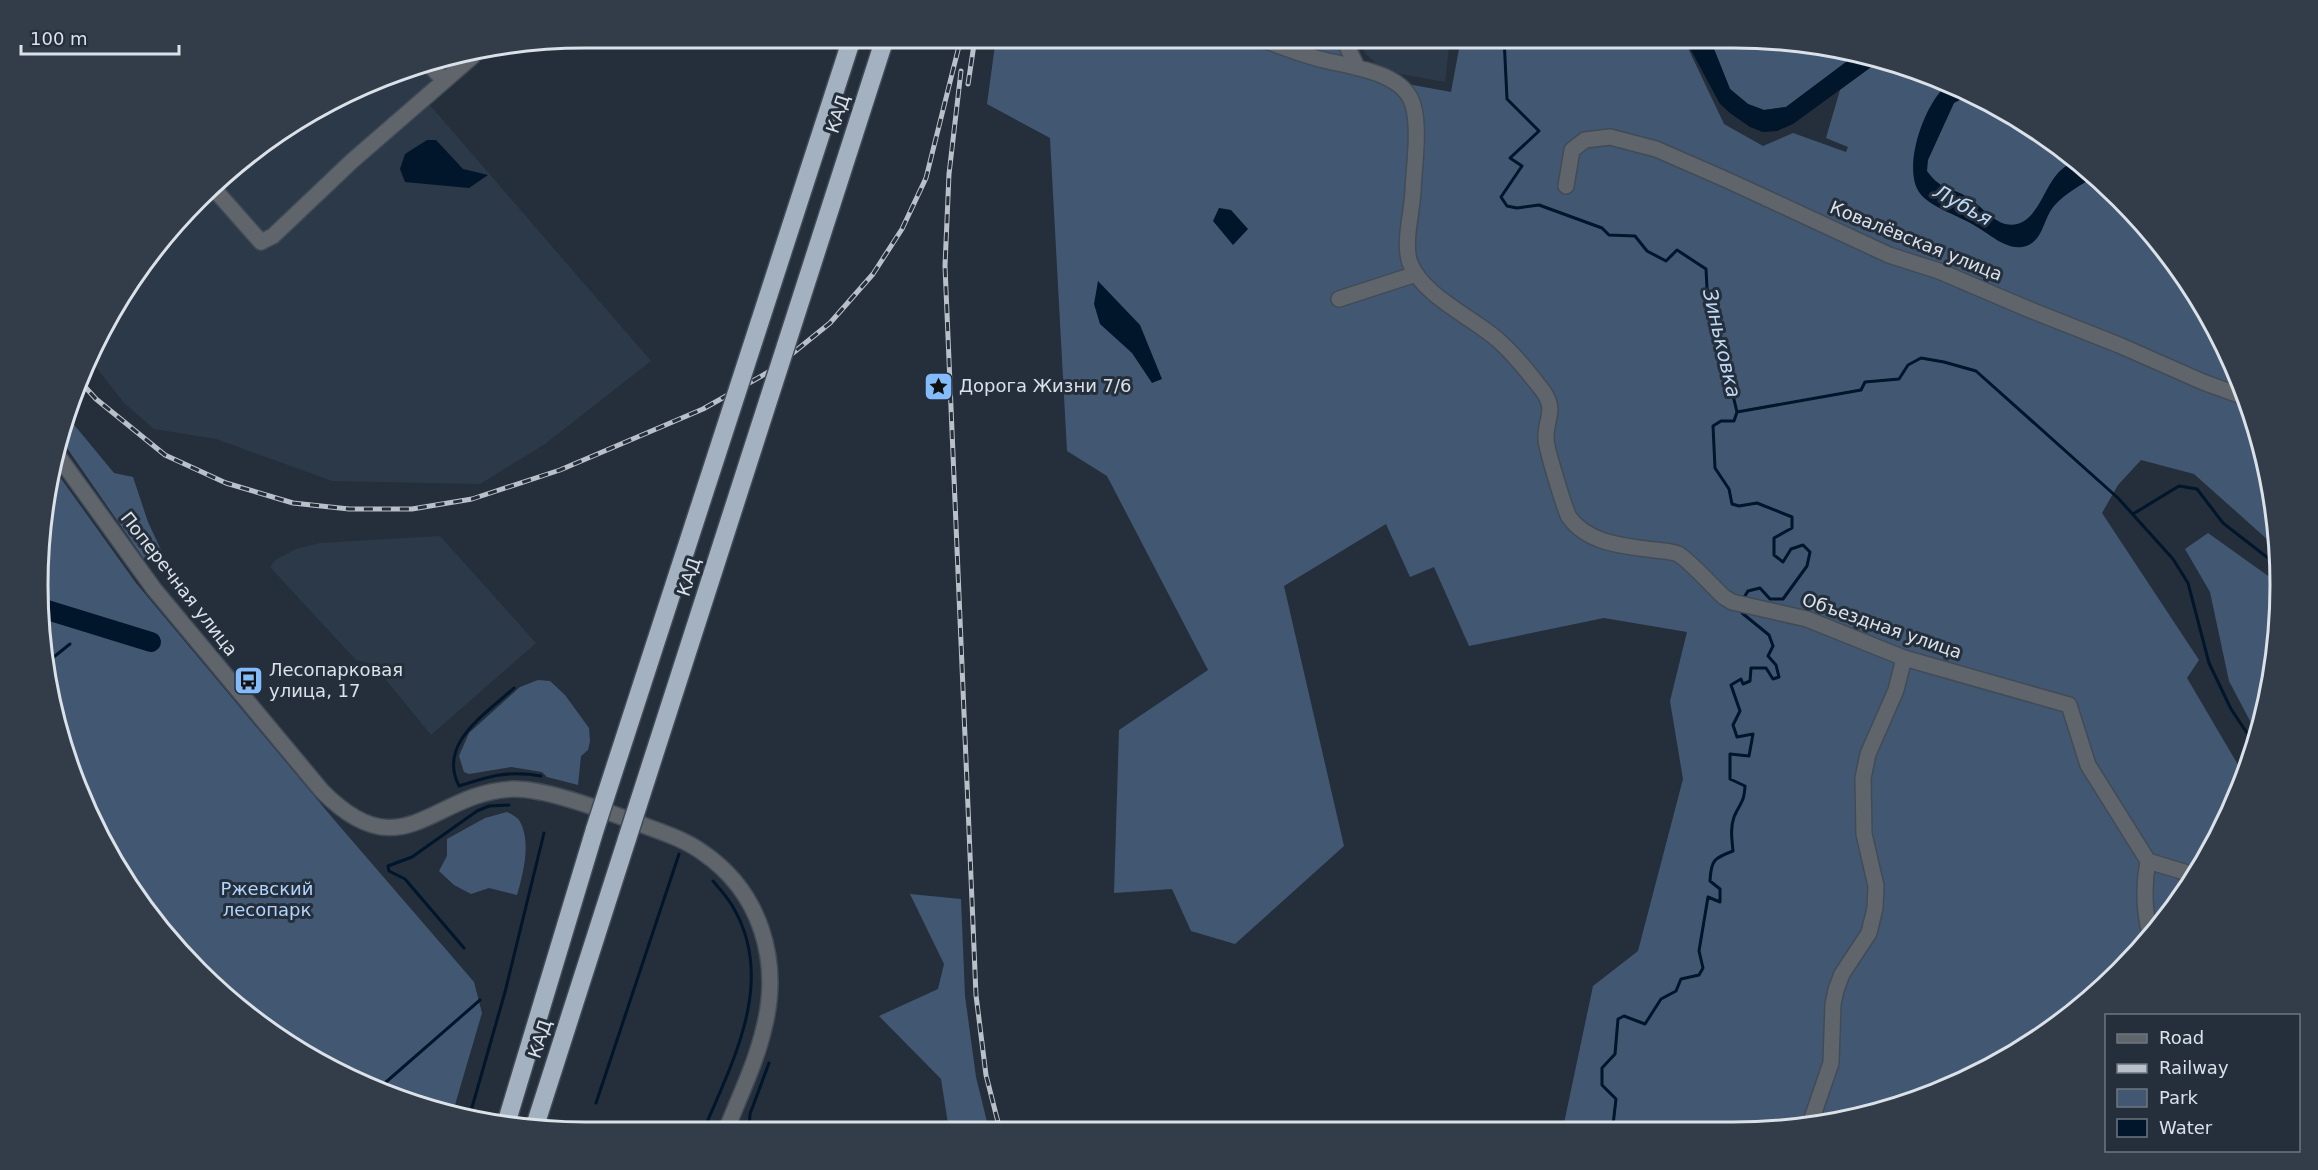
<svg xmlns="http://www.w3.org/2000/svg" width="2318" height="1170" viewBox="0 0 2318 1170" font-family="'DejaVu Sans',sans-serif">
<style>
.built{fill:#2b3949}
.green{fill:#425872}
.water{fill:#01152b}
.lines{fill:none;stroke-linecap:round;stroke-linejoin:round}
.stream{stroke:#01152b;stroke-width:3}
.river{stroke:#01152b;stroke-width:20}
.minor-casing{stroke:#414b57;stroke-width:18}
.highway-casing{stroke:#414b57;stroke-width:21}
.minor{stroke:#60656b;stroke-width:15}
.highway{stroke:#a4b1c0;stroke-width:18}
.rail-casing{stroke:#bac0c9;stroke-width:5}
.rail{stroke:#242f3b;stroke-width:3;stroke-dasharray:9;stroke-linecap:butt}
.highway-bridge-casing{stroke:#414b57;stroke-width:21;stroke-linecap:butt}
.highway-bridge{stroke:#a4b1c0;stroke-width:18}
.labels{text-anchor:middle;stroke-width:6;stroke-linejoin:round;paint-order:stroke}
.street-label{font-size:18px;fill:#dbe1e9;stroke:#242f3b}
.poi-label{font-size:18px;fill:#dbe1e9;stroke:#242f3b;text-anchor:start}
.park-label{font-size:18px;fill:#b1d4fc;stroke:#242f3b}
.water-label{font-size:20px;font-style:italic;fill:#bed8f6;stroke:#242f3b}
.rim{fill:none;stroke:#dbe1e9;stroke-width:3}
</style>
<rect width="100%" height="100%" fill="#242f3b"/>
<!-- built -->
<path class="built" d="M1358,38h92l-5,44 -49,-9 -17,-7 -13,-12z
M486,54l-57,50 222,257 -106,83 -65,40 -148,-3 -116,-42 -62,-10 -30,-26 -35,-45 41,-77 121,-130 158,-84z
M440,536l96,107 -105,92 -45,-55 1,-3 -9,-2 -9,-12 -13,-3 -86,-93 5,-7 21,-11 24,-6z"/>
<!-- green -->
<path class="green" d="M996,38h339l18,36 98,18 10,-54 212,1 14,7 37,78 39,22 30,-13 53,19 2,-5 -22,-9 14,-48 42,-31 66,25 -3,3 23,8 7,-1 91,56 78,74 63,87 44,98 25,104 1,35 -83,-74 -53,-14 -23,25 -16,28 97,147 -12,18 57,97c-13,33 -24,76 -54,98l2,6 -25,40 -101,101 -124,71 -137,37h-242l30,-142 45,-35 45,-172 -13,-78 17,-69 -83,-14 -135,28 -35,-79 -24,10 -24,-53 -102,62 60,260 -109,98 -44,-13 -19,-42 -58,4 5,-163 89,-60 -101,-194 -40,-25 -17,-313 -63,-34z
M1710,39h58l90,14 -72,54 -22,3 -16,-6 -18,-15z
M66,420l5,1 43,52 19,4 15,45 14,30 -16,10 -86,-124z
M52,466l84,117 200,239 138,160 8,31 -30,102 -109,-39 -145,-104 -104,-145 -52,-170 6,-179z
M2208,533l70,50 1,37 -17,106 -4,10 -29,-55 -19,-89 -25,-43z
M538,680l12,1 15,14 24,33 1,13 -2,9 -7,6 -3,29 -31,-8 -5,-5 -31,-5 -42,7 -5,-2 -5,-16 10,-23 51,-46z
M507,812c4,2 10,5 12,8 13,21 4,54 -2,75l-28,-7 -18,6 -17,-9 -15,-14 8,-15v-17l38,-21z
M910,894l51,5 4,97 11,81 13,53h-40l-8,-51 -62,-63 59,-27 6,-25z"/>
<!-- water -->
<path class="water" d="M1685,39h25l20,50 18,15 16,6 22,-3 72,-54 24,6 -89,65 -16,7 -14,1 -13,-5 -20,-14 -10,-9z
M1948,84l25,9 -19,10 -26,57 -1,11c16,22 26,15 45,29 9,7 22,21 33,24 27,6 36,-27 47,-43 6,-10 14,-16 24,-21l19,17c-15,8 -29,16 -41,29 -12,14 -10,37 -32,41 -17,2 -31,-12 -45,-20 -16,-11 -47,-19 -58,-35 -17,-26 6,-90 29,-108z
M427,140h9l27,29 25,6 -19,13 -64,-6 -5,-13 5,-15z
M1219,208l12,2 17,19 -15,16 -20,-24z
M1098,281l42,44 22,54 -10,4 -20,-30 -32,-29 -6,-20z"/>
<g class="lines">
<!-- stream -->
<path class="stream" d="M1504,38l3,61 32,32 -29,27 12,8 -21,31 6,9 10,2 22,-3 63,23 7,7 26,1 12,15 19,10 11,-11 29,19 1,19 30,124 -3,9h-13l-8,5 2,42 14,21 3,15 7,2 18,-3 35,14v11l-18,10v17l9,7 8,-13 12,-4 7,7 -3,14 -24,33h-13l-10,-11 -12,3 -5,8
M1737,412l124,-22 4,-8 34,-3 9,-14 13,-7 23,4 32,9 142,127 55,61 15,24 21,80 22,46 24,36
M2133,514l46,-28 18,3 26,34 54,42
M45,664l25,-20
M514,688c-28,26 -77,55 -55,98 31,-10 50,-16 82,-10
M464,948l-59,-69 -16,-8 -1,-5 24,-9 65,-46 12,-5 20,-1
M378,1089l102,-89
M596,1103l83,-249
M469,1118l36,-126 39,-159
M1615,1128l-2,-3 3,-26 -14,-14v-17l13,-14 3,-35 6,-3 21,8 16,-25 15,-8 5,-12 18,-4 4,-7 -4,-17 9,-54 12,5v-13l-10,-8c1,-21 4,-23 23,-30 -1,-11 -3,-23 1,-34 6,-15 10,-13 11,-31l-15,-7v-25l19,2 4,-22 -16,3 -4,-12 7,-14 -9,-26 10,-6 2,5 7,-3 1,-13h15l7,11 6,-2 -3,-12 -8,-9 5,-10 -4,-11 -27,-22 -1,-5
M704,1129c30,-70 72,-149 29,-222 -5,-9 -13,-18 -20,-26
M588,1131l2,-6
M749,1131l1,-17 19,-51"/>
<!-- river -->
<path class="river" d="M44,609l107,33"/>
<defs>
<path id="minor" d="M1259,38c21,8 43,17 65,22 27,7 80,12 89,45 7,24 1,61 0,86 -1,22 -10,52 -3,72 13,33 62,54 88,77 17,15 31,33 45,51 14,20 2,28 3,48 0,9 19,71 23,78 19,27 56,29 86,33 7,1 17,1 23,4 10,5 36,34 46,43l8,5 75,17 97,39 165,47 19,60 60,96 46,14
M1343,38l14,29
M428,63l16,18
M1566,186l6,-36 13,-10 25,-3 46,12 71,31 162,75 50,16 89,38 91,36 84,37 44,16
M215,190l46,52 12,-6 79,-75 121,-105
M1339,299l77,-25
M56,453l98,136 168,202c81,82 110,1 191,-2 33,-1 96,23 127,35 21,8 44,15 62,28 59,40 79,109 62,176 -8,35 -25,69 -38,103
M2148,861c-5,26 -4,49 2,74
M1809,1127l22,-64 2,-59 3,-14 6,-16 27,-41 6,-25 1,-22 -12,-52 -1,-56 5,-24 28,-64 8,-32"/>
<path id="highway" d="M506,1124l89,-295
M534,1129l93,-290"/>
</defs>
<!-- minor casing -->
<use href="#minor" class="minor-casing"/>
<!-- highway casing -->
<use href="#highway" class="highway-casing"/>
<!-- minor -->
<use href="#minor" class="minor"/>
<!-- highway -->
<use href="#highway" class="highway"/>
<defs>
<path id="rail" d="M961,71l-12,103 -4,92 31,729 10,80 14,55
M968,84l7,-46
M78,379l18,20 69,56 61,28 67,20 56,6h63l60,-10 88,-29 143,-61 69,-39 58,-47 43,-49 29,-45 24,-51 35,-140"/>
</defs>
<!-- rail casing -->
<use href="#rail" class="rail-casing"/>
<!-- rail -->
<use href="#rail" class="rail"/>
<defs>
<path id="highway-bridge" d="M595,829l257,-791
M627,839l258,-801"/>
</defs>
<!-- highway-bridge casing -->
<use href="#highway-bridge" class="highway-bridge-casing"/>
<!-- highway-bridge -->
<use href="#highway-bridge" class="highway-bridge"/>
</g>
<!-- icons -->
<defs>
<symbol id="sight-square" viewBox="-11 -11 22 22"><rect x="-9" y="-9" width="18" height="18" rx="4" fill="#84bcfb" stroke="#242f3b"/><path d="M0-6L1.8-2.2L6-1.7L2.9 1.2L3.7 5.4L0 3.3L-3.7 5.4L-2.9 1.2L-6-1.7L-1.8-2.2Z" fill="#111"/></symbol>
<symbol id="bus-square" viewBox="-11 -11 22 22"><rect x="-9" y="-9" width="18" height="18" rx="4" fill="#84bcfb" stroke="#242f3b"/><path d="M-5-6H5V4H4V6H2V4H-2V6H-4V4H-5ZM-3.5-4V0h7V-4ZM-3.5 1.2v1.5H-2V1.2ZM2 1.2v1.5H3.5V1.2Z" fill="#111"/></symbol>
</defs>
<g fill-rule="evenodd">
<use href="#sight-square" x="922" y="370" width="33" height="33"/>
<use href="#bus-square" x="232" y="664" width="33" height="33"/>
</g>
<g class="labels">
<!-- street labels -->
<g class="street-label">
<text transform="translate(838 114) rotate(-72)" y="6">КАД</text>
<text transform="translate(1916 241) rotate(22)" y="6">Ковалёвская улица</text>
<text transform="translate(689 577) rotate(-72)" y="6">КАД</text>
<text transform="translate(179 584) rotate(52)" y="6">Поперечная улица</text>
<text transform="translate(1882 626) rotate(19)" y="6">Объездная улица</text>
<text transform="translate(540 1039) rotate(-72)" y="6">КАД</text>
</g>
<!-- poi labels -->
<g class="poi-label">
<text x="959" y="392">Дорога Жизни 7/6</text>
<text x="269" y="676">Лесопарковая<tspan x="269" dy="21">улица, 17</tspan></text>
</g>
<!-- park labels -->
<g class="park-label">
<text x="267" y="895">Ржевский<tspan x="267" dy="21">лесопарк</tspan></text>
</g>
<!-- water labels -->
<g class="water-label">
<text transform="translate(1963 205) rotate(29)" y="7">Лубья</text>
<text transform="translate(1722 343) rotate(77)" y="7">Зиньковка</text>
</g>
</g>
<!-- crop -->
<path d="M0 0H2318V1170H0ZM585 48H1733A537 537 0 0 1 2270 585V585A537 537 0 0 1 1733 1122H585A537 537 0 0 1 48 585V585A537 537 0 0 1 585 48Z" fill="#333d49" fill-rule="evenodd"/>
<path class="rim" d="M585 48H1733A537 537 0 0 1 2270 585V585A537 537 0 0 1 1733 1122H585A537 537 0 0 1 48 585V585A537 537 0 0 1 585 48Z"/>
<!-- legend -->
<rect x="2105" y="1014" width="195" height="138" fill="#242f3b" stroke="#6d7681" stroke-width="1.5"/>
<rect x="2117" y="1034" width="30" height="9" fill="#60656b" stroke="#6d7681" stroke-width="1.5"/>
<text x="2159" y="1044" font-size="18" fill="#dbe1e9">Road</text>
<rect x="2117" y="1064" width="30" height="9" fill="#bac0c9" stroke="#6d7681" stroke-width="1.5"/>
<text x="2159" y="1074" font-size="18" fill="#dbe1e9">Railway</text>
<rect x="2117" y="1089" width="30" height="18" fill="#425872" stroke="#6d7681" stroke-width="1.5"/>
<text x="2159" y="1104" font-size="18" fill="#dbe1e9">Park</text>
<rect x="2117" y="1119" width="30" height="18" fill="#01152b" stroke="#6d7681" stroke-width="1.5"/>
<text x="2159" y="1134" font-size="18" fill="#dbe1e9">Water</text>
<!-- scale -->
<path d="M21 45v9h158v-9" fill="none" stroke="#dbe1e9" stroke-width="3"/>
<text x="30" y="45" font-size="18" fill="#dbe1e9" stroke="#242f3b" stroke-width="4.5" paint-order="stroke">100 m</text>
</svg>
